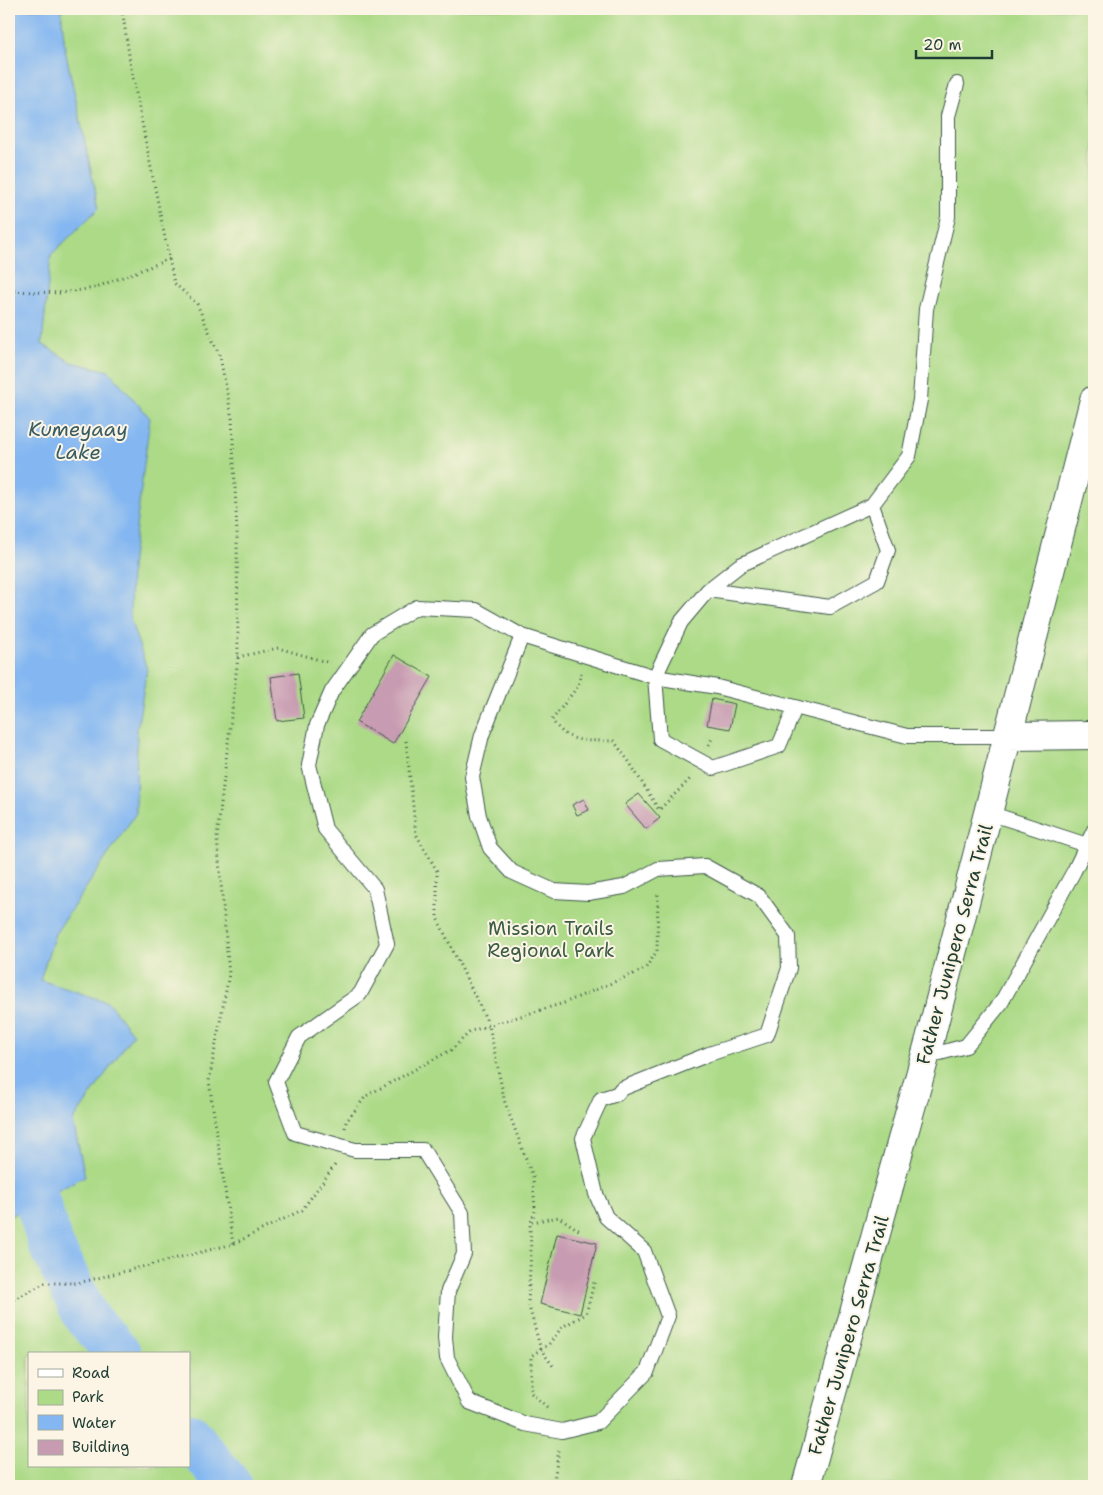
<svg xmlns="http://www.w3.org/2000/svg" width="1103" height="1495" viewBox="0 0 1103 1495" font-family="'Shantell Sans',sans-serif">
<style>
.green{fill:#acda87;stroke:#668c5e;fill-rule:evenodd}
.water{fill:#84b7f1;stroke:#527a92}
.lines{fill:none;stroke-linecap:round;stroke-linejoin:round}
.river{stroke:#84b7f1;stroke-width:45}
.building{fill:#c79bb1}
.lane-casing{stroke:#3e564a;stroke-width:16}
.street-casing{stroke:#3e564a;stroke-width:30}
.path{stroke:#3e564a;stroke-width:3;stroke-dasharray:1 4;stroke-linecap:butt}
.lane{stroke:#fff;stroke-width:14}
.street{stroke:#fff;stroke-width:28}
.labels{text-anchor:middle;stroke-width:4;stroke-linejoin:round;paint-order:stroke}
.park-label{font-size:19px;fill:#3b5c45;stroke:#fcf5e5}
.street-label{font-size:19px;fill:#1f3d34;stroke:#fcf5e5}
.water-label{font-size:20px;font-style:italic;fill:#385c63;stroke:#fcf5e5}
</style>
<rect width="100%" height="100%" fill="#fcf5e5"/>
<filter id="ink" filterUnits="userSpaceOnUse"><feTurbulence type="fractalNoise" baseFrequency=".02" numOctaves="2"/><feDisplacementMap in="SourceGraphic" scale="10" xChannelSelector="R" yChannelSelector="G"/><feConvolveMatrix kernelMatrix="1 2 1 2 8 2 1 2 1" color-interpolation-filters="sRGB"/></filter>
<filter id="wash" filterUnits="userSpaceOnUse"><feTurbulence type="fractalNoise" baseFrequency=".0096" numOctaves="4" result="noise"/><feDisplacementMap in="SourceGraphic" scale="20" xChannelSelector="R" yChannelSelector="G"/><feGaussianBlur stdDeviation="1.12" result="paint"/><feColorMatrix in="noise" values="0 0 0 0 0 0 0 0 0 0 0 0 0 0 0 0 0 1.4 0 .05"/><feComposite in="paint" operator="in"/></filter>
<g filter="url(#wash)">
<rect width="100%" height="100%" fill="#f0e5c7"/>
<!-- green -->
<path class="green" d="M9,9h1085v1477h-1085zM29,1354h160v112h-160z"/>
<!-- water -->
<path class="water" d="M9,9h52l4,40 34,159 -48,47 -9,89 29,18 38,9 41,47 -19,149 -1,52 17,50 -10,61 -1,83 -81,121 -15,46 68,22 25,32 -60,87 12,55 -76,41z"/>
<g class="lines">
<!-- river -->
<path class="river" d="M9,1108l41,135 36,74 33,37
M189,1435l41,51"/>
</g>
<g id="blocks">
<!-- building -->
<path class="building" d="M394,655l38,22 -39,67 -37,-22z
M298,673l6,45 -27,3 -6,-44z
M712,699l23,5 -5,25 -23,-4z
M639,794l21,24 -14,11 -21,-25z
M584,799l5,11 -12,5 -5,-10z
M557,1234l40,9 -17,71 -40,-10z"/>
</g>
</g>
<g filter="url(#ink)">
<use href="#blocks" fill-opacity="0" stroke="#3e564a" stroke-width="1"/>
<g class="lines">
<defs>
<path id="lane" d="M708,590l122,17 47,-26 11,-31 -16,-45
M522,636l-40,99 -10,42 7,39 11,32 22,24 42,19 34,2 36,-6 34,-18 47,-3 54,30 29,40 1,32 -22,67 -58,19 -88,35 -4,5 -16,5 -18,39 13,56 10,23 38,34 24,65 -21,56 -49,50 -36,9 -37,-7 -56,-22 -22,-44 -2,-21 3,-46 16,-37 -2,-41 -39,-63h-68l-60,-17 -19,-51 23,-45 61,-43 27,-50 -12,-55 -50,-60 -16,-64 8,-40 15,-34 40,-57 45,-27 59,3 46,26 133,41 62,10 190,49h101
M795,708l-16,38 -66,22 -53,-29 -5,-62 26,-55 27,-32 32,-25 132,-60 37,-49 11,-56 6,-91 22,-92v-101l9,-32
M989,813l98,32
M925,1057l41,-11 35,-43 73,-132 20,-41"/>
<path id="street" d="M1008,736l86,-1
M806,1486l124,-447 164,-639"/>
</defs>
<!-- lane casing -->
<use href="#lane" class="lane-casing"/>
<!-- street casing -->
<use href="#street" class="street-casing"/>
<!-- path -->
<path class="path" d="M122,9l9,59 43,215 23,21 23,53 12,61 5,115 1,124 -21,181 12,136 -20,107 24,163
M9,291l52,2 33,-5 76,-29
M238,657l40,-9 52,15
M581,673l-3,13 -26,34c17,25 34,20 62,21l16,22 29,47 33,-33
M406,741l10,93 21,37v47l52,107 16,78 28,74 2,34 -5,14 1,26 -3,52 13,47 12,16
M709,745l4,-9
M345,1128l1,-6 20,-26 85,-46 20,-19 93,-28 81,-34 12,-18 1,-59
M532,1222l27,-5 21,14
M9,1302l36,-19h33l155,-39 69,-34 33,-45
M547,1407l-16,-14v-37l18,-12 13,-17 24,-13 9,-35
M553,1486l6,-36"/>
<!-- lane -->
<use href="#lane" class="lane"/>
<!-- street -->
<use href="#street" class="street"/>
</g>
</g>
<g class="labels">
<!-- park labels -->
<g class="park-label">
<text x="551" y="935">Mission Trails<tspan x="551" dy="22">Regional Park</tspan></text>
</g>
<!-- street labels -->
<g class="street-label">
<text transform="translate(954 944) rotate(-75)" y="7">Father Junipero Serra Trail</text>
<text transform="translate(848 1335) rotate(-74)" y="7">Father Junipero Serra Trail</text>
</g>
<!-- water labels -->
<g class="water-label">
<text x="78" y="436">Kumeyaay<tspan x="78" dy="23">Lake</tspan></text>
</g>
</g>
<!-- margin -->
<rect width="1103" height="1495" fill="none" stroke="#fcf5e5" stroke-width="30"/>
<!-- legend -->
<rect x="28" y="1352" width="162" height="115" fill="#fcf5e5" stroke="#a4ab9e"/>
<rect x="38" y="1369" width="25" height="8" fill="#ffffff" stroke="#a4ab9e"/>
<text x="72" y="1378" font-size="15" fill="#1f3d34">Road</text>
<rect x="38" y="1390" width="25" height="15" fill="#acda87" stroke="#a4ab9e"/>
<text x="72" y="1402" font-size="15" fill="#1f3d34">Park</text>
<rect x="38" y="1415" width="25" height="15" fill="#84b7f1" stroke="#a4ab9e"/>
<text x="72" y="1428" font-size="15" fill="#1f3d34">Water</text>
<rect x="38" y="1440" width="25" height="15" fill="#c79bb1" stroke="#a4ab9e"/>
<text x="72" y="1452" font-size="15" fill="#1f3d34">Building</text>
<!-- scale -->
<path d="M916 50v8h76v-8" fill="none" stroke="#1f3d34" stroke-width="2.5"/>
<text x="923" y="50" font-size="15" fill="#1f3d34" stroke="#fcf5e5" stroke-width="4" paint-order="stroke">20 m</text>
</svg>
